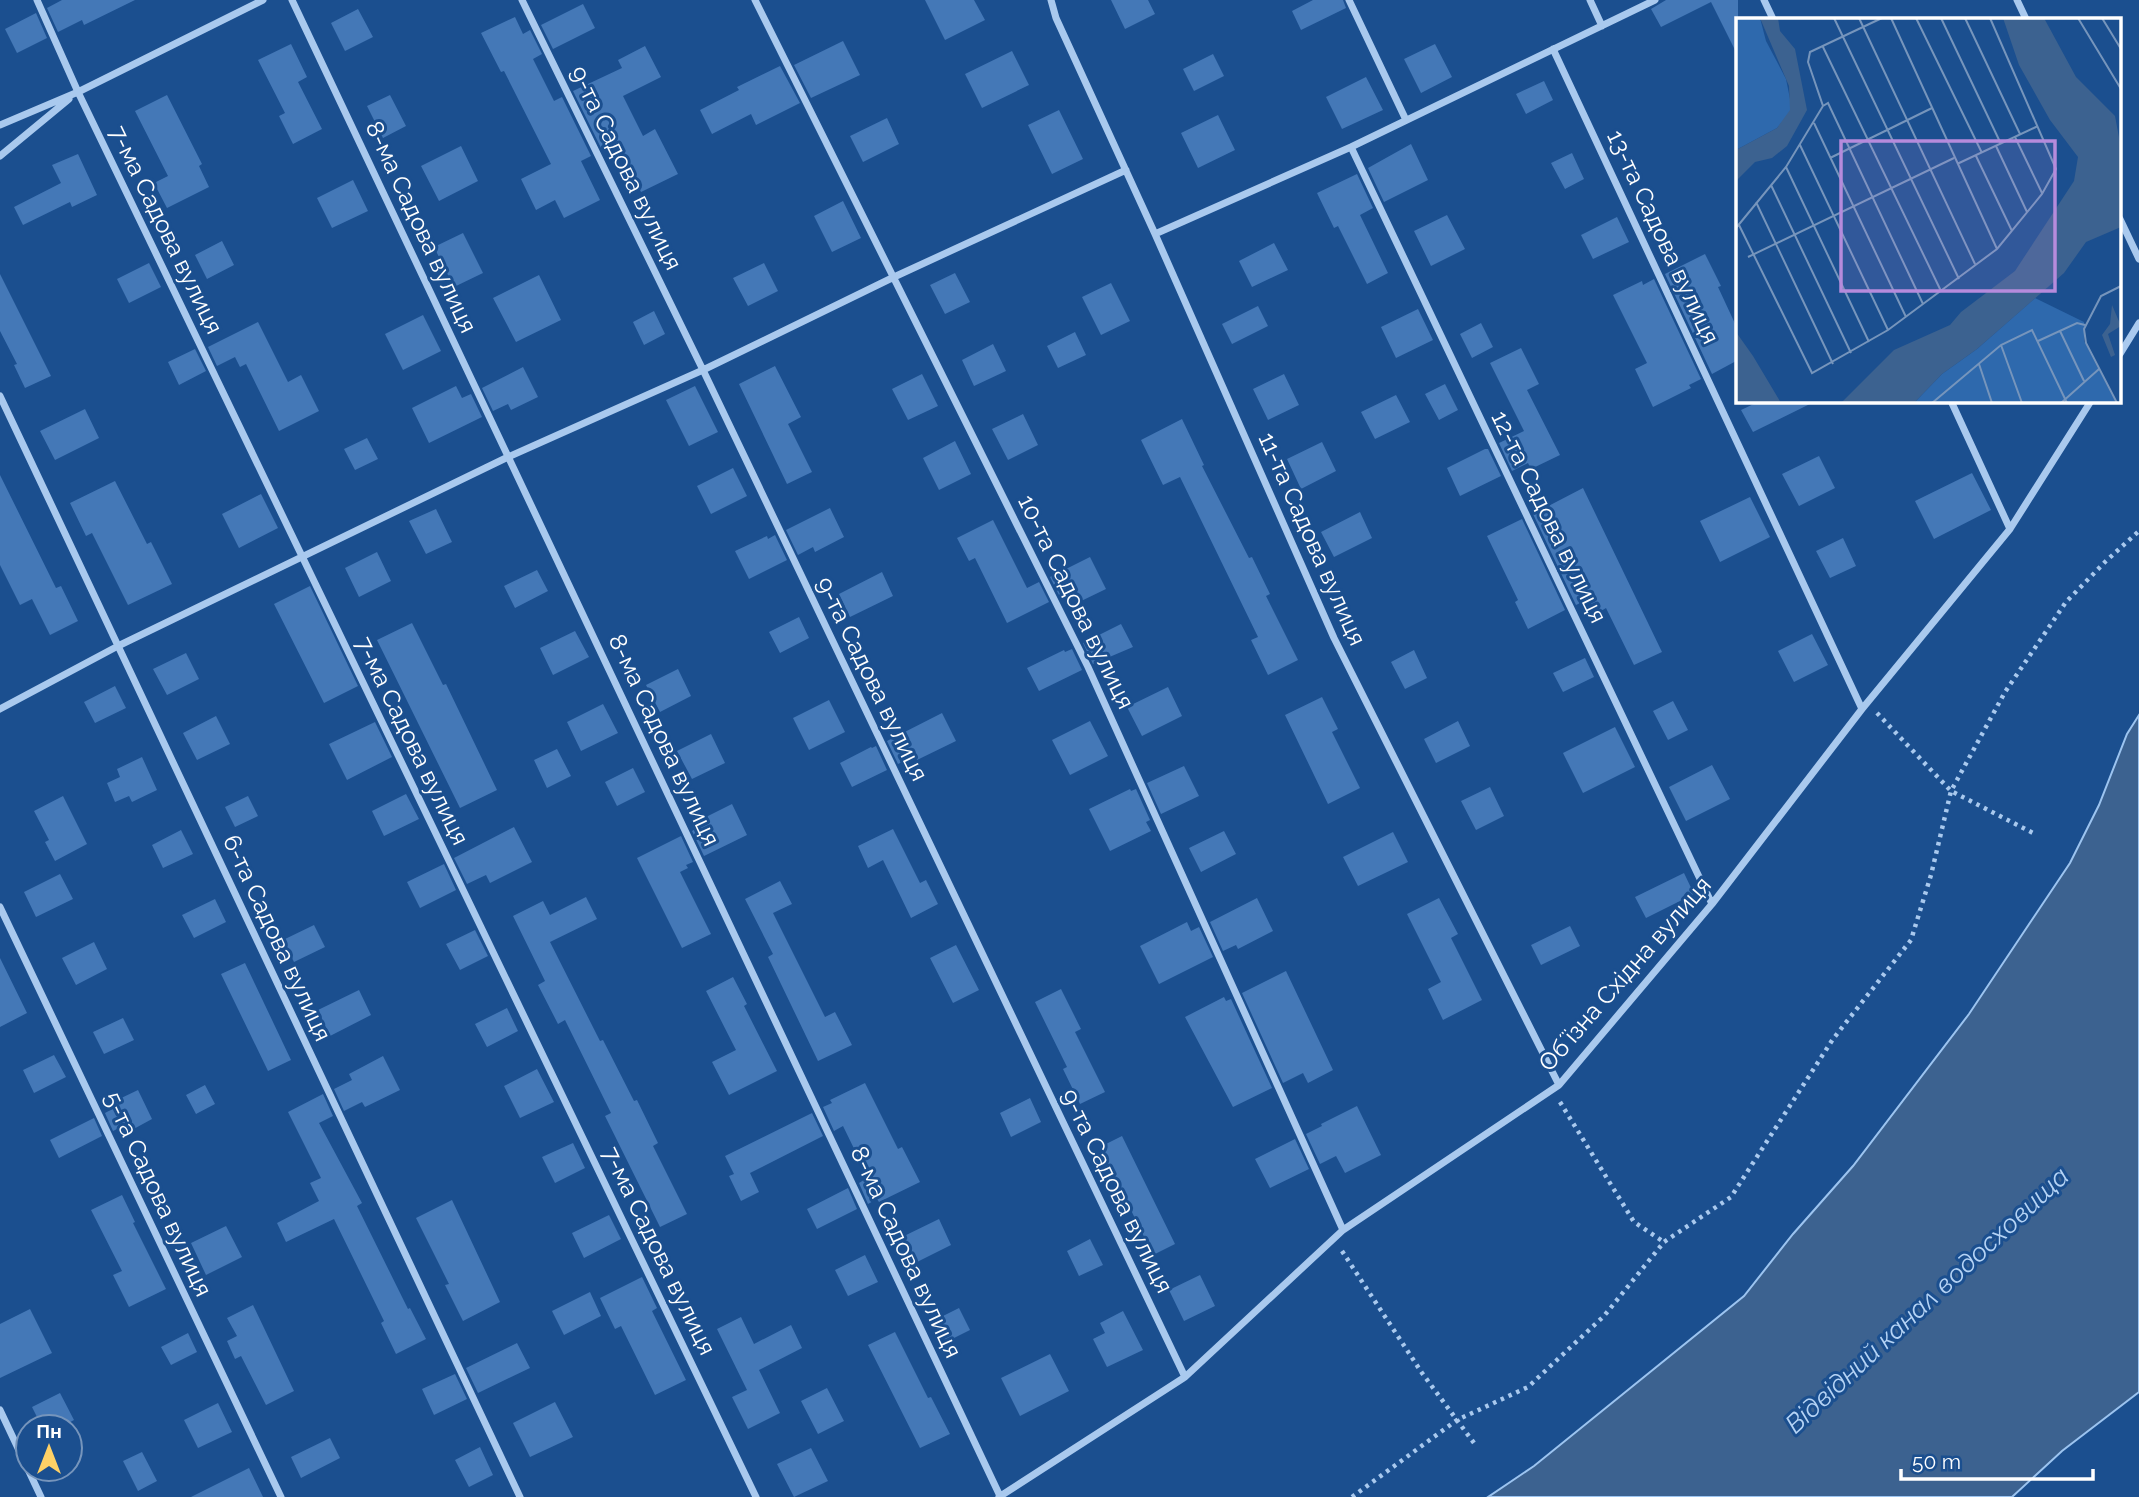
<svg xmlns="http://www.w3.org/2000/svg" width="2139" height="1497" viewBox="0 0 2139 1497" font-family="Raleway,sans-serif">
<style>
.water{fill:#3c6290;stroke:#9cc4f0;stroke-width:2}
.building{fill:#4478b7}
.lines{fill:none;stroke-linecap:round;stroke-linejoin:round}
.path{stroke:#a9c9ee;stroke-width:4.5;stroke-dasharray:3.5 5;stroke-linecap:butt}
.minor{stroke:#a9c9ee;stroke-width:7}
.labels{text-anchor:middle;stroke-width:6;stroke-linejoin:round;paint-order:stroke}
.street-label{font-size:24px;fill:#fff;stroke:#1b4f8f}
.water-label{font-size:26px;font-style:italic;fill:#b5d3f5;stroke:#1b4f8f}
.inset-road{fill:none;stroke:#7695bc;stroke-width:2}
.view{fill:#b68bdc;fill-opacity:0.15;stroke:#b68bdc;stroke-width:3.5}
.inset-edge{fill:none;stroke:#fff;stroke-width:3.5}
</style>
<rect width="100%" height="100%" fill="#1b4f8f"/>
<!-- water -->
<path class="water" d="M2139,715v677l-77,59 -50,46h-524l46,-31 210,-170 49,-62 60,-68 116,-152 101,-151 29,-58 28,-71z"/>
<!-- building -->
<path class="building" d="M62,0h73l-51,25 -2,-5 -24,12 -11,-24z
M925,0h49l11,20 -40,20z
M1111,0h37l7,14 -30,15z
M1313,0h30l3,8 -45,22 -9,-19z
M1666,0h72v56l-27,-54 -50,25 -10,-18z
M583,4l12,24 -42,21 -12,-24z
M358,9l15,28 -28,14 -14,-28z
M36,13l11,25 -30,15 -12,-24z
M515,17l8,17 7,-4 12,24 -9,5 21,42 8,-4 29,59 -10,5 19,39 -36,18 -9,-18 -19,10 -15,-31 30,-15 -47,-93 -3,1 -20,-39z
M843,41l17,34 -49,23 -17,-33z
M291,44l16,33 -9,5 24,47 -29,15 -14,-28 6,-3 -27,-53z
M1435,44l17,33 -31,16 -17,-34z
M645,46l16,31 -38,19 20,40 12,-7 23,45 -37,18 -24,-49 -15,7 -29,-59 49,-23 -4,-8z
M1012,51l17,34 -47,23 -17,-34z
M1213,54l11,22 -30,15 -11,-22z
M780,66l20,37 -44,22 -5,-11 -39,20 -12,-24 39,-20 -2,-3z
M1366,77l17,33 -41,19 -16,-32z
M1544,81l9,19 -27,14 -10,-20z
M167,95l35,69 -3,2 10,21 -42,21 -13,-25 14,-7 -33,-65z
M390,95l16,31 -23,12 -16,-32z
M1059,110l24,49 -31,15 -24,-49z
M1218,115l17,35 -37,18 -17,-35z
M887,118l12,26 -36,18 -13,-26z
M1411,144l17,36 -44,22 -16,-34z
M461,146l17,35 -39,20 -18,-35z
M1572,153l12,26 -19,10 -14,-26z
M78,154l19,41 -25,12 -2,-5 -47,23 -9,-18 47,-24 -9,-18z
M1357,174l16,34 -13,7 28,58 -21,11 -29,-58 -4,2 -17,-35z
M353,180l15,31 -36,17 -15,-30z
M843,201l18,37 -29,14 -18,-36z
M1447,215l18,34 -34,17 -17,-35z
M1617,217l12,25 -36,17 -12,-24z
M463,233l20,40 -29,14 -20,-40z
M222,241l12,24 -27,14 -12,-24z
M1274,243l14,27 -36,17 -13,-26z
M1705,254l16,32 -3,1 20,43v30l-26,14 -47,-100z
M149,263l12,24 -32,16 -12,-24z
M764,263l14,28 -30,15 -15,-28z
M955,273l15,29 -25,12 -15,-29z
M0,274l51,102 -26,12 -11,-23 3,-1 -17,-33z
M539,275l22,45 -45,22 -23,-44z
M1654,279l47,100 -12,6 2,3 -38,19 -18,-38 12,-6 -34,-68 29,-14 1,4z
M1111,283l19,38 -29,14 -19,-38z
M1258,306l10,20 -36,18 -10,-20z
M1418,309l15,31 -37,18 -15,-31z
M654,311l11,23 -21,11 -11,-23z
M423,315l18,36 -38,19 -18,-36z
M258,322l30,60 13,-7 18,36 -40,20 -33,-67 -6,3 -5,-10 -18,9 -9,-19z
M1481,323l12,24 -21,11 -12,-24z
M1075,332l11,23 -28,13 -11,-22z
M993,344l13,27 -32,15 -12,-26z
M1521,348l18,36 -12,6 33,65 -29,14 -3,-6 -16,8 -13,-28 25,-12 -34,-68z
M195,349l11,22 -27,14 -11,-23z
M775,366l26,51 -13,7 24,48 -25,12 -48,-100z
M523,367l15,30 -27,13 -3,-6 -15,7 -11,-23z
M922,374l16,32 -30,14 -16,-31z
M1284,374l15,31 -31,15 -15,-31z
M1445,384l13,26 -19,10 -14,-26z
M456,386l6,12 9,-4 11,23 -53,26 -17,-35z
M695,386l23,46 -29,14 -23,-46z
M1396,395l14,27 -35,17 -14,-27z
M1760,401h56l-63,31 -12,-22z
M85,409l14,29 -44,22 -15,-29z
M1023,414l15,31 -30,15 -16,-31z
M1182,419l22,46 -2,1 47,92 3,-1 18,37 -4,2 32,64 -30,15 -17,-35 7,-3 -78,-160 -17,8 -22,-45z
M367,438l11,21 -23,11 -11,-21z
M955,441l16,33 -32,16 -16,-32z
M1322,442l14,29 -35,18 -14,-30z
M1485,449h3l13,27 -41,20 -13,-28z
M1819,456l16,32 -36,18 -17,-32z
M733,468l14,28 -36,18 -14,-28z
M1972,473l19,37 -57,29 -19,-38z
M0,475l56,113 5,-2 17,35 -28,14 -18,-36 -12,6 -20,-40z
M115,481l32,63 4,-2 21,42 -44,21 -36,-72 -6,3 -16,-33z
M1583,488l79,164 -28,13 -28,-57 -10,6 -7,-15 -13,6 -43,-91z
M261,494l17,34 -39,20 -17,-34z
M1750,497l20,40 -50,25 -20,-41z
M830,508l14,29 -29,15 -2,-5 -15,8 -12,-25z
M436,509l16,33 -26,12 -17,-33z
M1360,512l12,26 -38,19 -13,-25z
M1522,519l43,91 -37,19 -13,-27 3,-2 -31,-64z
M993,520l34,68 12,-6 10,20 -42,21 -32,-65 -6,3 -12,-23z
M775,535l12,25 -38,19 -14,-28 32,-15 1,3z
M1843,538l13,28 -26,12 -14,-27z
M377,552l14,29 -32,16 -14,-29z
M1090,557l16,32 -29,14 -6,-12 -11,6 -10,-20z
M537,570l11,21 -33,17 -11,-22z
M882,572l11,24 -43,21 -11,-23z
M310,586l48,100 -34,17 -50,-99z
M799,617l10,21 -29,15 -11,-21z
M412,623l31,62 3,-1 51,106 -37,18 -83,-168z
M1121,624l12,23 -40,17 -10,-21z
M575,631l14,26 -36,18 -13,-27z
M1812,634l16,31 -34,17 -16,-31z
M1072,649l10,21 -43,21 -12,-23 37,-18 1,2z
M1414,650l13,28 -22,11 -14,-27z
M186,653l13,26 -32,16 -14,-26z
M1585,658l9,19 -31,15 -10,-19z
M678,669l13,27 -31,16 -14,-27z
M115,686l11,22 -31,15 -11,-21z
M1168,687l14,29 -40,20 -15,-29z
M1322,697l16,32 -6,3 28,56 -32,16 -43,-89z
M829,700l16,32 -36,18 -16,-32z
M1673,701l15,29 -20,10 -15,-29z
M603,704l15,29 -37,18 -14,-29z
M942,713l14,28 -39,19 -2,-4 -17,8 -11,-23z
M216,716l14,28 -33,16 -14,-27z
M1090,721l18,35 -38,19 -18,-35z
M1458,721l12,25 -34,17 -12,-24z
M375,722l17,35 -45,23 -18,-36z
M1615,727l20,40 -52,26 -20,-40z
M711,734l14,29 -33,16 -15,-28z
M876,746l11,24 -35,17 -12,-24 31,-16 1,1z
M557,749l14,27 -24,12 -13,-28z
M142,757l15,33 -25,12 -3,-6 -14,6 -8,-19 13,-6 -3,-8z
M1712,765l18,34 -44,22 -17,-34z
M1184,766l15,30 -38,18 -14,-31z
M633,768l12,24 -28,14 -12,-24z
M1490,787l14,29 -28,14 -15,-29z
M1130,789l1,2 5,-2 14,31 -4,2 5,9 -41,20 -21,-42z
M406,794l13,25 -35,17 -12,-25z
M63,796l24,48 -32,17 -10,-19 4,-2 -15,-29z
M248,796l10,20 -23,11 -10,-20z
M732,804l15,31 -43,21 -12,-25 10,-6 -2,-5z
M514,827l18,35 -42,21 -4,-8 -19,9 -13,-26z
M893,829l27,54 6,-3 12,24 -27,14 -28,-58 -15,8 -10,-22z
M181,830l12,24 -30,14 -11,-23z
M1224,831l12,23 -35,18 -12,-24z
M1393,832l15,30 -50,24 -15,-29z
M681,836l12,26 -7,3 2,3 -8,4 31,62 -29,14 -45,-90z
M444,864l12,26 -36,18 -13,-26z
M1684,873l10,21 -48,24 -11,-21z
M60,874l13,25 -37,18 -12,-25z
M780,881l12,23 -19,9 52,104 10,-5 17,33 -34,16 -50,-104 5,-3 -28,-55z
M586,897l11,22 -47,23 50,99 3,-1 31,61 3,-1 21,43 -5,3 34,68 -27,13 -55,-111 6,-3 -46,-93 -7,4 -20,-39 7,-4 -32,-65 30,-15 7,14z
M1257,898l16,33 -35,18 -2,-4 -13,6 -13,-29z
M1439,898l19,36 -7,4 31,62 -39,20 -15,-31 13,-7 -34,-68z
M215,899l11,23 -32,16 -12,-23z
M1187,922l4,9 8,-4 14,30 -54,27 -19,-38z
M314,925l11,22 -31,15 -11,-22z
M1570,926l10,20 -39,19 -10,-20z
M475,930l13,26 -28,14 -14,-26z
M94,942l13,27 -31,16 -14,-27z
M956,945l23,45 -26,13 -23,-45z
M0,958l27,55 -27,14z
M245,963l46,97 -23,11 -47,-97z
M1286,971l47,99 -25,13 -5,-10 -20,10 -41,-90z
M733,977l14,27 -3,2 33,65 -48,24 -17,-33 24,-12 -30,-59z
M1061,989l20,40 -6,3 30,60 -25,12 -17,-35 4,-2 -32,-65z
M359,990l12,25 -41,21 -12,-26z
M1224,997l2,4 5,-2 41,89 -39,19 -48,-90z
M507,1008l11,23 -31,16 -12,-23z
M123,1018l11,22 -30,14 -11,-22z
M54,1055l12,22 -32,16 -11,-23z
M383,1056l17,34 -35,17 -3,-5 -18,9 -10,-22 18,-9 -3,-6z
M537,1069l17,33 -34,16 -16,-32z
M865,1083l33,66 4,-2 18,35 -41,20 -2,-3 -9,5 -9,-21 8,-5 -6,-11h2l-20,-41 -9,5 -11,-24 9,-4 -2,-3z
M205,1085l10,19 -19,10 -10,-19z
M138,1090l14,29 -22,12 -3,-7 -14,7 -8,-18 13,-7 -3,-5z
M323,1094l10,22 -14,7 43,80 -5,3 51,103 2,-1 16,31 -30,15 -15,-31 3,-2 -50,-102 -48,23 -9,-19 42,-22 -9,-18 11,-5 -33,-66z
M1030,1098l11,24 -30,15 -11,-24z
M1357,1106l24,49 -36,18 -9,-17 -16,8 -14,-30 16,-8 -1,-2z
M812,1113l11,23 -73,37 9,19 -18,9 -12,-25 5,-2 -9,-18z
M94,1118l8,18 -43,22 -9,-18z
M1122,1136l53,108 -22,11 -53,-108z
M1295,1139l14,30 -39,19 -15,-29z
M573,1143l12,25 -30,15 -13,-26z
M848,1188l9,21 -40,20 -10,-20z
M122,1195l13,27 -2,1 33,66 -37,18 -16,-32 9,-4 -31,-61z
M452,1200l48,102 -37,19 -18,-36 4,-1 -33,-66z
M609,1215l12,24 -37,19 -12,-25z
M939,1219l12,26 -36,18 -13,-26z
M226,1226l16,31 -36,18 -15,-32z
M1090,1239l13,26 -24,11 -12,-25z
M865,1255l13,27 -30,14 -13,-26z
M1200,1275l15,31 -31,15 -15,-31z
M642,1277l15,31 -5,3 34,69 -31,15 -34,-69 -6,3 -15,-31z
M590,1292l11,24 -37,19 -12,-24z
M253,1305l41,86 -28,14 -25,-49 -6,3 -8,-18 10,-5 -10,-18z
M959,1308l11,22 -24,12 -11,-22z
M30,1309l22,44 -52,25v-54z
M1123,1311l20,39 -36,17 -14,-28 12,-6 -5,-10z
M741,1317l13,27 37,-19 11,23 -43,22 21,43 -32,16 -16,-32 15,-7 -30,-61z
M895,1332l33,66 3,-1 19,37 -30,14 -52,-103z
M188,1333l9,19 -26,13 -10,-18z
M517,1343l13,25 -52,25 -12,-25z
M1050,1354l19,37 -49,25 -19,-38z
M455,1374l12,25 -33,16 -12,-26z
M827,1388l17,33 -26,13 -17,-33z
M60,1393l14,27 -13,7h-19l-10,-20z
M555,1402l18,35 -43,20 -17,-34z
M218,1403l14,29 -34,16 -14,-28z
M330,1438l10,20 -39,20 -10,-21z
M480,1447l13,28 -24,12 -14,-27z
M811,1448l17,33 -34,16 -17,-33z
M142,1452l15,29 -19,10 -15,-30z
M249,1468l14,29h-72z"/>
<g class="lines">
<!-- path -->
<path class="path" d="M1877,713l74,78 82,42
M1560,1102l74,120 30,20
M1342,1251l80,122 52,70
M1352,1497l105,-77 71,-33 76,-71 60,-74 67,-45 102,-158 78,-99 20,-65 20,-84 54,-99 61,-90 40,-41 33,-30"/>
<!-- minor -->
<path class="minor" d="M37,0l41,92 678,1405
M292,0l708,1496
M522,0l181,370 482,1007
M755,0l333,667 255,563
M1051,0l5,18 99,216 179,404 225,447
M1349,0l57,120
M1590,0l12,26
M1764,0l9,19
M2017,0l9,19
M1553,49l309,660
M0,125l78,-33 185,-92
M1351,147l361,757
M0,156l69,-57
M2120,219l19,40
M1155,234l196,-87 304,-147
M2120,354l19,-31
M0,396l520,1101
M1951,401l59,128
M0,709l118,-63 390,-189 195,-87 191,-93 232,-107
M0,907l281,590
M0,1410l41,87
M999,1497l186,-120 158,-147 216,-145 153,-181 150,-195 148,-180 81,-128"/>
</g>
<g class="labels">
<!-- street labels -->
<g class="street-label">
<text transform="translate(626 168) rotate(64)" y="8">9-та Садова вулиця</text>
<text transform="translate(421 227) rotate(65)" y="8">8-ма Садова вулиця</text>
<text transform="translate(166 230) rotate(64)" y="8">7-ма Садова вулиця</text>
<text transform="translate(1663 237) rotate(65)" y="8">13-та Садова вулиця</text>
<text transform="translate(1549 517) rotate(64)" y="8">12-та Садова вулиця</text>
<text transform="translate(1312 539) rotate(66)" y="8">11-та Садова вулиця</text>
<text transform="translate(1076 602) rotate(64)" y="8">10-та Садова вулиця</text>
<text transform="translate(872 679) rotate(64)" y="8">9-та Садова вулиця</text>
<text transform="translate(664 740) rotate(65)" y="8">8-ма Садова вулиця</text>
<text transform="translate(412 741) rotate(64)" y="8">7-ма Садова вулиця</text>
<text transform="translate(277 938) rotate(65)" y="8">6-та Садова вулиця</text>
<text transform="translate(1625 974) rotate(-49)" y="8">Обʼїзна Східна вулиця</text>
<text transform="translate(1117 1191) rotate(64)" y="8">9-та Садова вулиця</text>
<text transform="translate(158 1194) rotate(65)" y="8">5-та Садова вулиця</text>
<text transform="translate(659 1251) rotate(64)" y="8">7-ма Садова вулиця</text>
<text transform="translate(906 1252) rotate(65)" y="8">8-ма Садова вулиця</text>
</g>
<!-- water labels -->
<g class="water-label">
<text transform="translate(1927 1300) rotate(-43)" y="9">Відвідний канал водосховища</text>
</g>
</g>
<!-- overview -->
<g transform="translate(1736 18)">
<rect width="385" height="385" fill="#1b4f8f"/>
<path d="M0,0h24l6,23 20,38 5,25 -1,9 -13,15 -41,22zM299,280l49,24v19l32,62h-202l28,-29 35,-25z" fill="#2e69ad"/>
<path d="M24,0h18l2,13 15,18 12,61 -20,36 -15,12 -17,4 -19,19v-31l41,-22 13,-18 -1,-24zM267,0h41l32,59 39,39 6,32v79l-35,15 -22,31 -87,76 -35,25 -28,29h-73l53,-53 56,-25 11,-13 54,-41 59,-90 4,-24 -28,-37 -31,-55zM376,287l9,21 -13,8 7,21 -4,2 -9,-22 8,-11zM0,314l17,24 28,47h-45z" fill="#3c6290"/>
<path class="inset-road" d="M98,0l125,261M123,0l116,246M155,0l106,231M180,0l66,135M205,0l60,126M229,0l55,116M342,0l43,71M366,0l19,31M87,29l118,244M87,88l5,-3 95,201M78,105l92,194M279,119l27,56M64,127l88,185M260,128l31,66M240,138l36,75M94,140l102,-50M221,146l81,-38M50,149l83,175M35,167l80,168M20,184l77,162M3,207l73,148 76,-43 109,-81 45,-55 14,-25 -66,-151M0,210l50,-61 37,-61 -15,-44 2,-10 72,-34M12,239l206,-99M324,313l24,50M302,323l39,-18 8,2M265,327l21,58M243,346l13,39M196,385l69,-58 31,-15 35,73M325,385l38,-34M381,385l-31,-60 -2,-14 17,-33 20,-10"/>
<path class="view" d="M105,123h214v150h-214z"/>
<rect width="385" height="385" class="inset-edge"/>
</g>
<!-- north arrow -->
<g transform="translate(49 1448)"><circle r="33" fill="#1b4f8f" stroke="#7695bc" stroke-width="2"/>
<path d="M0-5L12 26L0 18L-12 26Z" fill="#ffd166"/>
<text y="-10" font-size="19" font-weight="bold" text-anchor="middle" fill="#ffffff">Пн</text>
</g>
<!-- scale -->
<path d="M1901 1469v10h192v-10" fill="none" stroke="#ffffff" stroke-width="3.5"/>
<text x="1912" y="1469" font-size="21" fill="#ffffff" stroke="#1b4f8f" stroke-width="5" paint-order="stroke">50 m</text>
</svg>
